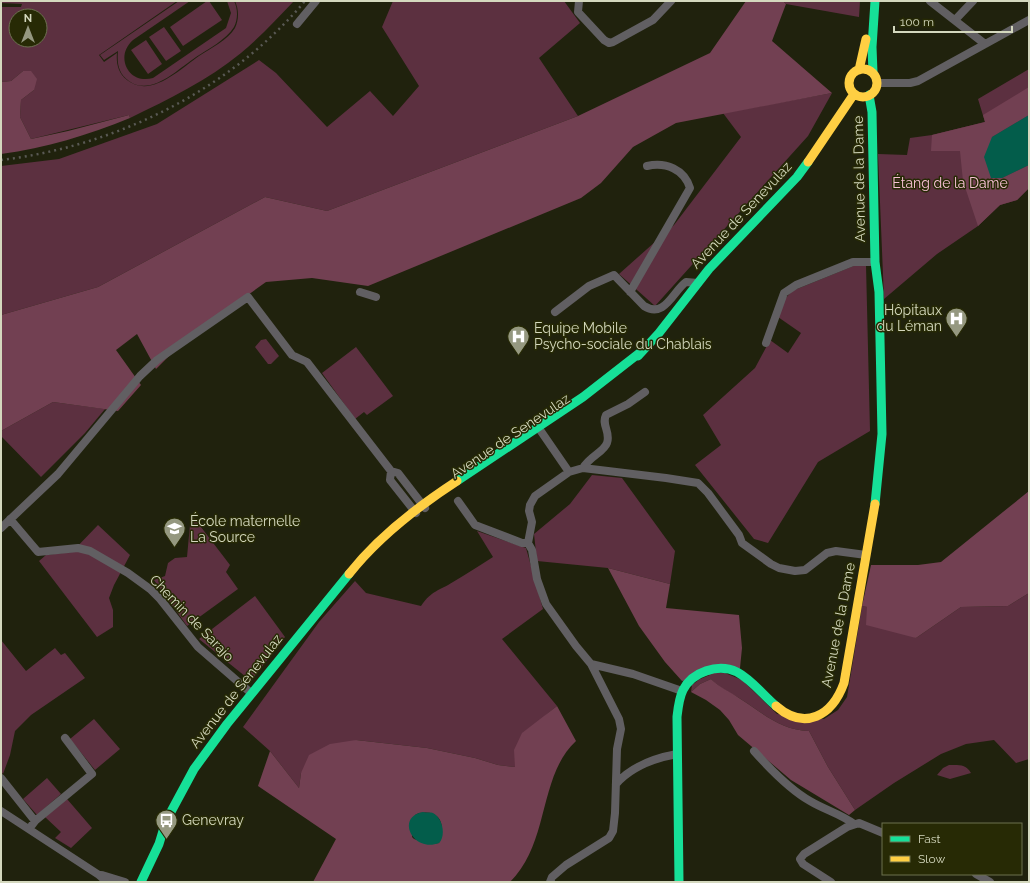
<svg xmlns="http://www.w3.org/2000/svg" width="1030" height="883" viewBox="0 0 1030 883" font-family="Raleway,sans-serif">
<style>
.green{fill:#5c3040;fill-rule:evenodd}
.forest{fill:#724052;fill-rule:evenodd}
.water{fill:#035d4b}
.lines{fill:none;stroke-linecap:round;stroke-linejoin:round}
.street{stroke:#615f62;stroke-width:8}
.fast{stroke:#16e098;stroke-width:9}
.slow{stroke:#ffcf43;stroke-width:9}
.rail{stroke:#595954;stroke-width:2.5;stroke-dasharray:2 4;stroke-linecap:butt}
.labels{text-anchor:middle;stroke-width:3;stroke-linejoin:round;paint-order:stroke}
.street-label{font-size:14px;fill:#d4d8be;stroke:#272a05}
.park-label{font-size:14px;fill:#f9c1d6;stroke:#272a05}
.poi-label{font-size:14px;fill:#d4d8be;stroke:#272a05;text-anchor:start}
</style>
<rect width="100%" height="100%" fill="#20220d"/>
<!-- green -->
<path class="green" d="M1,1h176l-78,54 5,7 13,-9c-1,10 1,20 10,27 24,19 53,-11 72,-24 12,-8 29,-16 36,-28 4,-9 4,-18 0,-27h59c-17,18 -34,36 -53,52 -33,27 -72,46 -111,65l-1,-3 -98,24 -11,-22 1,-17 13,-10 -11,-19 -12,10 -10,1v-75h20l1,-3 -21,-1zM16,16h24v24h-24z
M179,1h11l-57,39c-19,17 -4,45 20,38l73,-50 5,-15 -4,-12h7c4,8 4,18 0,26 -8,13 -26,22 -38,30 -18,12 -45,40 -67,24 -11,-8 -12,-18 -11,-30l-14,9 -4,-5z
M207,1h2l13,19 -39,26 -13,-19z
M393,1h171l16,22 -41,35 39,58 -251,95 -62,-14 -167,90 -97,28v-149l58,-7 98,-35 102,-64 17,13 51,54 43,-36 23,25 26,-30 -37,-59z
M783,1h77l-1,16 -73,-13z
M164,27l17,24 -15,10 -17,-24z
M146,40l16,24 -14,10 -17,-24z
M1029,69v119l-12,12 -17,5 -22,21 -41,28 -53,45 -6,-145 29,1 3,-17 22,-3 53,-13 -7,-23z
M832,93l-24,43 -153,170 -36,-32 55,-49 67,-88 -18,-24z
M856,265h10l4,166 -52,31 -50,81 -14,-4 -59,-74 26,-20 -18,-30 52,-47 15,-28 18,13 13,-20 -23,-16 6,-17 8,-9z
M266,339l13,17 -8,8h-3l-13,-17 6,-7z
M356,347l37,49 -26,19 -3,-3 -9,7 -33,-46z
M53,402l52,7 -20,24 -44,44 -40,-41v-5z
M592,475l30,3 53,73 -5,33 -62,-16 -71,-7 -3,-27 36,-30z
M191,514l39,51 -4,7 12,17 -51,37 -33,-46 11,-4 3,-13 7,-5 12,-1z
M98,525l32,30 -16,30 -5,13 4,12v17l-16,10 -58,-76 7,-6 26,-3z
M477,531l49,17 17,61 -41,30 55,67 -10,8 -32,36v17l-17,-2 -23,-7 -48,-10 -71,-8 -55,33 -2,15 -29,-37 -27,-24 76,-105 36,-41 11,12 55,13c11,-16 18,-15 32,-24 14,-8 27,-17 40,-25z
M1029,593v166l-13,4 -22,-23 -28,4 -25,10 -47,29 -39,27 -27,-43 -19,-36c-29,-1 -46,-18 -70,-33 -10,-6 -19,-10 -28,-19l-11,5 -9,8 1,-7 8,-6 15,-6h10l17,7 35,34 47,5 14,-9 9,-13 15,-91 5,1 49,31 45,-31 47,-1z
M255,596l30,41 -34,44 -52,-42z
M1,640l25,31 29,-23 6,7 4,-2 20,25 -54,37 -16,16 -5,24 -7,19 -2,-2z
M94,719l26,30 -25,21 -25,-31z
M949,765c10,0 17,-1 22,8l-21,6 -13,-4 6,-7z
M47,778l14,16 -24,21 -14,-16z
M67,799l25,29 -21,20 -16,-10 6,-6 -16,-15z"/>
<!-- forest -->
<path class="forest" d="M746,1h37l3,3 -14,37 60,52 -156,30 -43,24 -32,36 -20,15 -213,88 -56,-8 -46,4 -80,57 -30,30 -19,-35 -21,16 25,35 -23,26 -65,-9 -52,29v-116l97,-28 167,-90 62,14 251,-95 132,-63z
M23,71h8l6,8 -3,11 -13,10 -1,17 11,22 37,-8 61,-16 1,3c-42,17 -84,30 -129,36v-72l10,-1z
M1029,87v28l-37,22 -1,41h11l27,-13v23l-12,12 -17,5 -22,21 -15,-45 -3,-30h-29l1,-16 53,-13 -2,-7z
M1029,491v102l-21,13 -47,1 -45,31 -50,-13 1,-18 -5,-1 9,-41h47l23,-3z
M608,568l62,16 -4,24 73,7 3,33 -2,20 -58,13 -17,-19 -26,-36z
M711,679c9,9 18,12 28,19 24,15 41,32 70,33l19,36 27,43 -6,5 -58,-35 -53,-45 -9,-15 -9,-10 -14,-10 -15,-8 9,-8z
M557,706l19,35c-38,35 -26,102 -66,141h-197l23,-43 -78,-53 12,-35 29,37 2,-15 8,-18 21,-11 26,-4 71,8 48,10 23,7 17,2 -1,-17 8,-17zM419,813c22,-4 27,12 20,30l-8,1 -17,-5 -2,-2 3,-22z"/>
<!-- water -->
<path class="water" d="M1029,115v50l-27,13h-11l-7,-21 8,-20z
M423,812c3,1 8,0 10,1 10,5 13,23 6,30 -26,10 -44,-26 -16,-31z"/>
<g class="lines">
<!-- street -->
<path class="street" d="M579,1l-1,11 26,28 5,3 4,-1 40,-22 18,-19
M930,1l55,43
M955,20l18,-19
M297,24l19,-23
M877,83h33l8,-2 111,-61
M360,292l16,5
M630,292l60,-104c-6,-19 -24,-26 -43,-22
M555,312l34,-26 25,-11 30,31c21,13 29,-15 42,-24l12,1
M766,343l18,-50 12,-8 57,-23h22
M538,427l31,45
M583,468c7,-12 21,-16 24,-25 4,-11 -6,-18 -1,-28l22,-11 17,-12
M391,471l-1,9 26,33
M458,501l17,24 47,18h6
M10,519l28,33 40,-4 12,3 38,22 22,16 10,10 38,48 53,46
M1,528l57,-54 82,-98 17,-16 91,-63 44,58 15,7 84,109 7,2 27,35
M528,543l4,-21 -3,-11 1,-6 5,-9 34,-24 14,-4 83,10 32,5 10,10 31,42 3,8 29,21 8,4 16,3 10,-1 22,-17 9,-2 30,4
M528,543l4,7 5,29 9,25 30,42 15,18 42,10 49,17
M754,751c16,18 35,38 56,50 15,9 31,13 44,23
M1,778l34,43 -3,4
M616,784c15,-17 39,-26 61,-30
M1,811l98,64 8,7
M35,821l57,-47 -27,-36
M976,874l14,8
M102,875l23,7
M550,882l2,-5 14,-12 43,-27 4,-7 2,-18 2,-64 4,-20 -2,-10 -28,-55
M831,882l-28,-18 -3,-5 4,-5 43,-27 12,-4 24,10"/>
<!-- fast -->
<path class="fast" d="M873,73l-1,-26 3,-46
M869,95l3,17 3,150 4,30 3,142 -7,70
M638,356l21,-23 50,-64 88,-92 11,-15
M457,481l126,-84 59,-46
M141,882l18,-38 7,-23 28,-52 33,-45 122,-150
M679,882l-2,-165c1,-9 2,-19 6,-27 9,-18 35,-27 54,-18 15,8 26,23 39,34"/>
<!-- slow -->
<path class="slow" d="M849 83a14 14 0 1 1 28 0a14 14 0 1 1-28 0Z
M859,70l7,-31
M808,162l46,-68
M349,574c30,-38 68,-67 108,-93
M776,706c29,25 56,10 68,-23l31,-179"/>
<!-- rail -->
<path class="rail" d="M1,160c115,-14 228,-69 304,-159"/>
</g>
<!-- icons -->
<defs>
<symbol id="hospital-pin" viewBox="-11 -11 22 30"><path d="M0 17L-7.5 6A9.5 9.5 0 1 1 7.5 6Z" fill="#959880" stroke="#272a05"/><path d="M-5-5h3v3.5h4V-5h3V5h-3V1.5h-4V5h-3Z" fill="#fff"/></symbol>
<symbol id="school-pin" viewBox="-11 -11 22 30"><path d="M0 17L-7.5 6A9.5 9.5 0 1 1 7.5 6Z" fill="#959880" stroke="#272a05"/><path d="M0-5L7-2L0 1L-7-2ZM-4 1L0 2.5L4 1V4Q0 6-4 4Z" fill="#fff"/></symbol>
<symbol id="bus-pin" viewBox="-11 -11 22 30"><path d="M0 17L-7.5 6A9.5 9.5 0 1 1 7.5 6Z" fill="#959880" stroke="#272a05"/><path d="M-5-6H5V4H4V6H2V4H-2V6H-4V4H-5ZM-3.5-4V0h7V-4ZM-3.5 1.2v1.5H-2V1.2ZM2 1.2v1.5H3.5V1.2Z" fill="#fff"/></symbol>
</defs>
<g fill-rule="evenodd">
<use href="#hospital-pin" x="944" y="306" width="25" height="34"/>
<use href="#hospital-pin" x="506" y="324" width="25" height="34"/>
<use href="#school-pin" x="162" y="516" width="25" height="34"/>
<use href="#bus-pin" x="154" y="808" width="25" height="34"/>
</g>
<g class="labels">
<!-- street labels -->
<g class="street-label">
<text transform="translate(859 179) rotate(-91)" y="5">Avenue de la Dame</text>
<text transform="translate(741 215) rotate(-47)" y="5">Avenue de Senevulaz</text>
<text transform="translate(510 436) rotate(-34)" y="5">Avenue de Senevulaz</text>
<text transform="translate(192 618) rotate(46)" y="5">Chemin de Sarajo</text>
<text transform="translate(838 625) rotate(-79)" y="5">Avenue de la Dame</text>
<text transform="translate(236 691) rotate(-52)" y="5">Avenue de Senevulaz</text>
</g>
<!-- park labels -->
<g class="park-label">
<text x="950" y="188">Étang de la Dame</text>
</g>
<!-- poi labels -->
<g class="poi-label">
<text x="942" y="315" text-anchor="end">Hôpitaux<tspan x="942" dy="16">du Léman</tspan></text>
<text x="534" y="333">Equipe Mobile<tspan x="534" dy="16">Psycho-sociale du Chablais</tspan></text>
<text x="190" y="526">École maternelle<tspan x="190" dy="16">La Source</tspan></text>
<text x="182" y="825">Genevray</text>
</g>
</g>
<!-- border -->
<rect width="1030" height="883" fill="none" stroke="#d4d8be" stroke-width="4"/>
<!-- legend -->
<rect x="882" y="823" width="140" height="52" fill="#272a05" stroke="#6c704f"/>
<rect x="890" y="836" width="20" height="6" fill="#16e098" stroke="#6c704f"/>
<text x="918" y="843" font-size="12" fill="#d4d8be">Fast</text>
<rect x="890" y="856" width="20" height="6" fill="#ffcf43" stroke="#6c704f"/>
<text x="918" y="863" font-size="12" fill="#d4d8be">Slow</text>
<!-- north arrow -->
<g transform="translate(28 28)"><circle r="19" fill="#272a05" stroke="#6c704f"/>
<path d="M0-3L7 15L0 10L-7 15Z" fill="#959880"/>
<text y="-6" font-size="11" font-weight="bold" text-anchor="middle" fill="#d4d8be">N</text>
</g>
<!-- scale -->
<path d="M894 26v6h118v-6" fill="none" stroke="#d4d8be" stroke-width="2"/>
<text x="900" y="26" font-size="12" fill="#d4d8be" stroke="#272a05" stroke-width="3" paint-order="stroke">100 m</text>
</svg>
